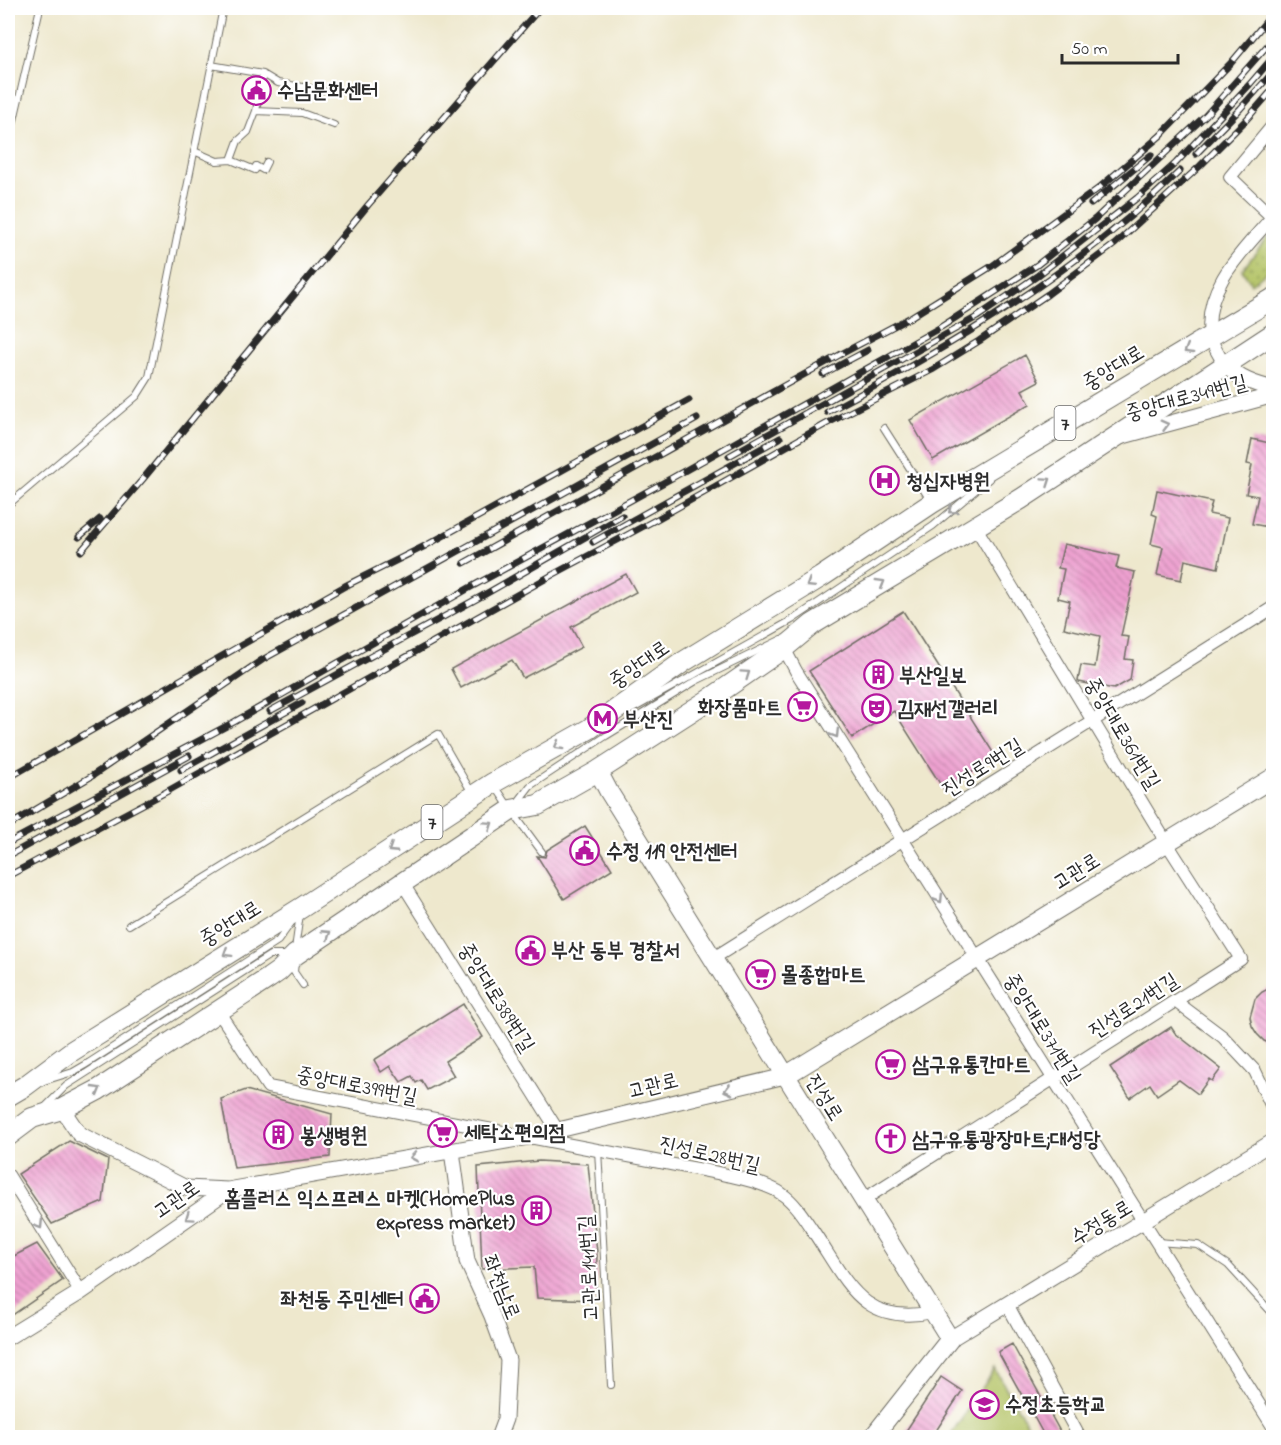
<svg xmlns="http://www.w3.org/2000/svg" width="1281" height="1445" viewBox="0 0 1281 1445" font-family="'Indie Flower','Poor Story',sans-serif">
<style>
.grass{fill:url(#grass-dots);stroke:#6e7648;stroke-width:1.5}
.pitch{fill:#b2c264;stroke:#6e7648;stroke-width:1.5}
.building{fill:url(#building-back-hatch)}
.lines{fill:none;stroke-linecap:round;stroke-linejoin:round}
.service-casing{stroke:#6f6d64;stroke-width:8}
.minor-casing{stroke:#6f6d64;stroke-width:14}
.tertiary-casing{stroke:#6f6d64;stroke-width:17}
.secondary-casing{stroke:#6f6d64;stroke-width:20}
.primary-casing{stroke:#6f6d64;stroke-width:22}
.service{stroke:#fff;stroke-width:6}
.minor{stroke:#fff;stroke-width:12}
.tertiary{stroke:#fff;stroke-width:15}
.secondary{stroke:#fff;stroke-width:18}
.primary{stroke:#fff;stroke-width:20}
.rail-casing{stroke:#2b2b2b;stroke-width:7}
.rail{stroke:#fff;stroke-width:4.5;stroke-dasharray:14;stroke-linecap:butt}
.oneway{stroke:#a0a0a0}
.labels{text-anchor:middle;stroke-width:4.5;stroke-linejoin:round;paint-order:stroke}
.shield{fill:#fff;stroke:#6b6b6b;stroke-width:1.5}
.shield-label{font-size:20px;font-weight:bold;fill:#2b2b2b}
.poi-label{font-size:21px;font-weight:bold;fill:#2b2b2b;stroke:#fff;text-anchor:start}
.street-label{font-size:21px;fill:#2b2b2b;stroke:#fff}
</style>
<defs>
<pattern id="grass-dots" width="8" height="8" patternUnits="userSpaceOnUse" patternTransform="scale(1.5)"><rect width="8" height="8" fill="#b2c264"/><path d="M2 2h.1M6 6h.1" fill="none" stroke="#919e53" stroke-width="1.8" stroke-linecap="round"/></pattern>
<pattern id="building-back-hatch" width="6" height="6" patternUnits="userSpaceOnUse" patternTransform="scale(1.5)"><rect width="6" height="6" fill="#eea0d0"/><path d="M-1 5l2 2M0 0l6 6M5-1l2 2" fill="none" stroke="#c183a9"/></pattern>
</defs>
<rect width="100%" height="100%" fill="#fff"/>
<filter id="ink" filterUnits="userSpaceOnUse"><feTurbulence type="fractalNoise" baseFrequency=".0167" numOctaves="2"/><feDisplacementMap in="SourceGraphic" scale="12" xChannelSelector="R" yChannelSelector="G"/><feConvolveMatrix kernelMatrix="1 2 1 2 8 2 1 2 1" color-interpolation-filters="sRGB"/></filter>
<filter id="wash" filterUnits="userSpaceOnUse"><feTurbulence type="fractalNoise" baseFrequency=".008" numOctaves="4" result="noise"/><feDisplacementMap in="SourceGraphic" scale="24" xChannelSelector="R" yChannelSelector="G"/><feGaussianBlur stdDeviation="1.35" result="paint"/><feColorMatrix in="noise" values="0 0 0 0 0 0 0 0 0 0 0 0 0 0 0 0 0 1.4 0 .05"/><feComposite in="paint" operator="in"/></filter>
<g filter="url(#wash)">
<rect width="100%" height="100%" fill="#eee8cd"/>
<!-- grass -->
<path class="grass" d="M1270,234l3,4v29l-22,17 -9,-14z"/>
<!-- pitch -->
<path class="pitch" d="M995,1369l40,68h-86z"/>
<g id="blocks">
<!-- building -->
<path class="building" d="M1025,355l14,26 -17,9 8,14 -97,56 -23,-40z
M1252,439l22,5v84l-22,-4 6,-28 -12,-2 6,-29 -5,-1z
M1157,490l55,12 -3,12 19,4 -10,50 -33,-8 -4,20 -24,-5 6,-28 -12,-3 6,-28 -5,-2z
M1064,544l55,12 -3,12 19,4 -14,64 8,1 -4,22 8,1 -3,20 -16,9 -35,-7 -1,-1 3,-16 14,2 5,-31 -36,-8 6,-27 -12,-3 6,-29 -6,-1z
M626,574l10,18 -65,35 11,20 -59,31 -11,-18 -51,28 -10,-19z
M903,611l93,146 -52,33 -50,-79 -42,27 -43,-67z
M585,826l27,43 -48,30 -27,-43 8,1 2,-7z
M1274,986v59l-10,-4 -7,-7 -5,-8 -2,-9 5,-18 7,-7z
M463,1004l20,33 -38,24 9,15 -27,14 -6,-10 -5,3 -4,-7 -11,6 -11,-16 -9,6 -7,-12z
M1171,1027l4,6 46,36 -9,12 -3,-2 -11,15 -19,-14 -22,15 -7,-11 -20,14 -20,-31z
M246,1090l86,24 -2,43 -96,11 -13,-69z
M69,1141l39,19 -5,42 -51,22 -34,-50z
M539,1161l49,3 9,88 -1,48 -59,-2 -3,-31 -52,2 -4,-102z
M37,1244l26,36 -55,38v-59z
M1012,1344l51,93h-18l-47,-85z
M941,1377l21,14 -30,46h-30z"/>
</g>
</g>
<g filter="url(#ink)">
<use href="#blocks" fill-opacity="0" stroke="#6f6d64" stroke-width="1.5"/>
<g class="lines">
<defs>
<path id="service" d="M211,65l52,9 15,9 44,7
M256,111l46,2 32,12
M8,146l32,-138
M194,151l23,10 14,-1 24,10 1,-4 7,4 4,-8
M231,160l7,-19 10,-9 8,-21 7,-37
M884,428l46,72
M8,505l129,-109 12,-19 74,-369
M631,710l161,-90 141,-94 56,-47
M494,784l17,26 31,42
M517,803l13,-17 76,-50 90,-55 86,-42
M129,925l309,-191 34,59
M295,949l5,-35
M295,962l-1,10 9,13
M44,1081l29,-9 12,-7 193,-124 13,-18
M44,1108l22,-22 204,-131h19
M598,1150l13,235
M1157,1242l41,3 30,20 46,50"/>
<path id="minor" d="M1272,217l-42,-40 44,-53
M1224,364c-5,-9 -12,-19 -14,-29 -7,-49 35,-86 64,-120
M784,648l12,23 478,757
M403,884l155,247
M712,959l562,-352
M1175,1001l48,36 32,34 19,40
M218,1011l50,76c131,25 262,49 392,75 31,7 98,15 122,32 12,8 21,22 29,34 36,52 49,99 122,84
M8,1175l73,117
M863,1200l378,-241 -75,-117 -191,-316
M1007,1304l73,134"/>
<path id="tertiary" d="M1224,364c15,15 30,20 50,25
M1123,436l151,-41
M62,1109l17,25 107,54 42,2
M452,1151l15,110 25,55 16,44 -3,59 -7,19
M8,1337l73,-45 147,-102 301,-53 256,-61
M950,1339l324,-198"/>
<path id="secondary" d="M598,771l11,21 341,547 -78,99
M785,1076l489,-299"/>
<path id="primary" d="M8,1096l17,-10 47,-35 229,-143 192,-125 96,-54 94,-67 138,-85 111,-74 342,-205
M8,1136l24,-18 30,-9 36,-19 171,-112 10,-7 16,-16 216,-145 27,-5 60,-34 109,-70 77,-53 29,-24 208,-125 253,-166"/>
</defs>
<!-- service casing -->
<use href="#service" class="service-casing"/>
<!-- minor casing -->
<use href="#minor" class="minor-casing"/>
<!-- tertiary casing -->
<use href="#tertiary" class="tertiary-casing"/>
<!-- secondary casing -->
<use href="#secondary" class="secondary-casing"/>
<!-- primary casing -->
<use href="#primary" class="primary-casing"/>
<!-- service -->
<use href="#service" class="service"/>
<!-- minor -->
<use href="#minor" class="minor"/>
<!-- tertiary -->
<use href="#tertiary" class="tertiary"/>
<!-- secondary -->
<use href="#secondary" class="secondary"/>
<!-- primary -->
<use href="#primary" class="primary"/>
<defs>
<path id="rail" d="M1196,154l44,-45 34,-38
M1091,204l60,-49
M823,374l45,-24
M827,412c126,-67 250,-140 353,-241
M729,456l248,-139 60,-41 100,-78 39,-35 74,-79 24,-28
M79,537l21,-18
M593,542l187,-104
M81,551l62,-72 225,-274 172,-197
M464,563l379,-210 66,-35 83,-52 107,-78 61,-52 71,-73 43,-51
M270,711l212,-115 140,-80
M181,770l121,-67
M8,778l337,-192 80,-40 264,-146
M8,826l84,-50 170,-116 435,-241
M8,843l226,-121 237,-135 199,-108 271,-152 96,-62 58,-46 111,-104 68,-77
M8,856l181,-100
M8,876l158,-84 388,-218 103,-55 169,-95 106,-54 47,-29 69,-47 67,-50 85,-78 46,-46 28,-32"/>
</defs>
<!-- rail casing -->
<use href="#rail" class="rail-casing"/>
<!-- rail -->
<use href="#rail" class="rail"/>
</g>
<!-- one-way arrows -->
<defs><path id="oneway-chevron" d="M-2-3.5L2.5 0L-2 3.5" fill="none" stroke-width="1.6" stroke-linecap="round" stroke-linejoin="round" transform="scale(1.5)"/></defs>
<g class="oneway">
<use href="#oneway-chevron" transform="translate(1188 350) rotate(149)"/>
<use href="#oneway-chevron" transform="translate(1165 425) rotate(-15)"/>
<use href="#oneway-chevron" transform="translate(1047 481) rotate(-34)"/>
<use href="#oneway-chevron" transform="translate(952 510) rotate(140)"/>
<use href="#oneway-chevron" transform="translate(881 583) rotate(-31)"/>
<use href="#oneway-chevron" transform="translate(810 584) rotate(148)"/>
<use href="#oneway-chevron" transform="translate(746 674) rotate(-35)"/>
<use href="#oneway-chevron" transform="translate(835 734) rotate(58)"/>
<use href="#oneway-chevron" transform="translate(558 746) rotate(150)"/>
<use href="#oneway-chevron" transform="translate(489 825) rotate(-34)"/>
<use href="#oneway-chevron" transform="translate(392 849) rotate(147)"/>
<use href="#oneway-chevron" transform="translate(939 899) rotate(58)"/>
<use href="#oneway-chevron" transform="translate(327 934) rotate(-33)"/>
<use href="#oneway-chevron" transform="translate(227 953) rotate(148)"/>
<use href="#oneway-chevron" transform="translate(97 1090) rotate(-30)"/>
<use href="#oneway-chevron" transform="translate(728 1090) rotate(166)"/>
<use href="#oneway-chevron" transform="translate(414 1157) rotate(170)"/>
<use href="#oneway-chevron" transform="translate(189 1217) rotate(145)"/>
<use href="#oneway-chevron" transform="translate(39 1225) rotate(58)"/>
</g>
</g>
<!-- icons -->
<defs>
<symbol id="civic-ring" viewBox="-11 -11 22 22"><circle r="9.5" fill="#fff" stroke="#b5179e" stroke-width="1.5"/><path d="M-.6-6.5H3V-4.5H.6V-3L4-1V1h2V6H-6V1h2V-1L-.6-3ZM-1.2 2.5V6h2.4V2.5Z" fill="#b5179e"/></symbol>
<symbol id="hospital-ring" viewBox="-11 -11 22 22"><circle r="9.5" fill="#fff" stroke="#b5179e" stroke-width="1.5"/><path d="M-5-5h3v3.5h4V-5h3V5h-3V1.5h-4V5h-3Z" fill="#b5179e"/></symbol>
<symbol id="building-ring" viewBox="-11 -11 22 22"><circle r="9.5" fill="#fff" stroke="#b5179e" stroke-width="1.5"/><path d="M-4-6H4V6H1V3H-1V6H-4ZM-2.5-4.3h1.7v1.8h-1.7ZM.8-4.3h1.7v1.8H.8ZM-2.5-1h1.7V.8h-1.7ZM.8-1h1.7V.8H.8Z" fill="#b5179e"/></symbol>
<symbol id="supermarket-ring" viewBox="-11 -11 22 22"><circle r="9.5" fill="#fff" stroke="#b5179e" stroke-width="1.5"/><path d="M-6-5.5h2.5l.6 2H6L4.5 2H-2.5L-4.4-4H-6ZM-1.5 3.2a1.3 1.3 0 1 0 .1 0ZM3 3.2a1.3 1.3 0 1 0 .1 0Z" fill="#b5179e"/></symbol>
<symbol id="theatre-ring" viewBox="-11 -11 22 22"><circle r="9.5" fill="#fff" stroke="#b5179e" stroke-width="1.5"/><path d="M-5-5.5Q0-4 5-5.5V0Q5 5 0 6Q-5 5-5 0ZM-3.3-2.5H-1v1.5H-3.3ZM1-2.5H3.3v1.5H1ZM-2.8 1Q0 5.5 2.8 1Z" fill="#b5179e"/></symbol>
<symbol id="metro-ring" viewBox="-11 -11 22 22"><circle r="9.5" fill="#fff" stroke="#b5179e" stroke-width="1.5"/><path d="M-5.5 5V-5H-3L0 0L3-5H5.5V5H3V-.5L0 4L-3-.5V5Z" fill="#b5179e"/></symbol>
<symbol id="church-ring" viewBox="-11 -11 22 22"><circle r="9.5" fill="#fff" stroke="#b5179e" stroke-width="1.5"/><path d="M-1.2-6h2.4v3.5h3.3v2.4h-3.3V6h-2.4V-.1h-3.3v-2.4h3.3Z" fill="#b5179e"/></symbol>
<symbol id="school-ring" viewBox="-11 -11 22 22"><circle r="9.5" fill="#fff" stroke="#b5179e" stroke-width="1.5"/><path d="M0-5L7-2L0 1L-7-2ZM-4 1L0 2.5L4 1V4Q0 6-4 4Z" fill="#b5179e"/></symbol>
</defs>
<g fill-rule="evenodd">
<use href="#civic-ring" x="240" y="74" width="33" height="33"/>
<use href="#hospital-ring" x="868" y="464" width="33" height="33"/>
<use href="#building-ring" x="862" y="658" width="33" height="33"/>
<use href="#supermarket-ring" x="786" y="690" width="33" height="33"/>
<use href="#theatre-ring" x="860" y="692" width="33" height="33"/>
<use href="#metro-ring" x="586" y="702" width="33" height="33"/>
<use href="#civic-ring" x="568" y="834" width="33" height="33"/>
<use href="#civic-ring" x="514" y="934" width="33" height="33"/>
<use href="#supermarket-ring" x="744" y="958" width="33" height="33"/>
<use href="#supermarket-ring" x="874" y="1048" width="33" height="33"/>
<use href="#supermarket-ring" x="426" y="1116" width="33" height="33"/>
<use href="#building-ring" x="262" y="1118" width="33" height="33"/>
<use href="#church-ring" x="874" y="1122" width="33" height="33"/>
<use href="#building-ring" x="520" y="1194" width="33" height="33"/>
<use href="#civic-ring" x="408" y="1282" width="33" height="33"/>
<use href="#school-ring" x="968" y="1388" width="33" height="33"/>
</g>
<g class="labels">
<!-- shield labels -->
<g class="shield">
<rect x="1054.5" y="406" width="21" height="34" rx="4.5"/>
<rect x="421.5" y="805" width="21" height="34" rx="4.5"/>
</g>
<g class="shield-label">
<text x="1065" y="430">7</text>
<text x="432" y="829">7</text>
</g>
<!-- poi labels -->
<g class="poi-label">
<text x="277" y="97">수남문화센터</text>
<text x="906" y="488">청십자병원</text>
<text x="899" y="682">부산일보</text>
<text x="782" y="714" text-anchor="end">화장품마트</text>
<text x="897" y="715">김재선갤러리</text>
<text x="623" y="726">부산진</text>
<text x="606" y="858">수정 119 안전센터</text>
<text x="551" y="957">부산 동부 경찰서</text>
<text x="781" y="981">몰종합마트</text>
<text x="912" y="1071">삼구유통칸마트</text>
<text x="464" y="1139">세탁소편의점</text>
<text x="300" y="1142">봉생병원</text>
<text x="912" y="1146">삼구유통광장마트;대성당</text>
<text x="515" y="1205" text-anchor="end">홈플러스 익스프레스 마켓(HomePlus<tspan x="515" dy="24">express market)</tspan></text>
<text x="404" y="1306" text-anchor="end">좌천동 주민센터</text>
<text x="1005" y="1411">수정초등학교</text>
</g>
<!-- street labels -->
<g class="street-label">
<text transform="translate(1113 367) rotate(-31)" y="7">중앙대로</text>
<text transform="translate(1186 397) rotate(-15)" y="7">중앙대로349번길</text>
<text transform="translate(639 664) rotate(-35)" y="7">중앙대로</text>
<text transform="translate(1123 733) rotate(59)" y="7">중앙대로361번길</text>
<text transform="translate(982 767) rotate(-32)" y="7">진성로9번길</text>
<text transform="translate(1076 871) rotate(-32)" y="7">고관로</text>
<text transform="translate(230 923) rotate(-32)" y="7">중앙대로</text>
<text transform="translate(497 997) rotate(58)" y="7">중앙대로389번길</text>
<text transform="translate(1133 1005) rotate(-33)" y="7">진성로21번길</text>
<text transform="translate(1043 1028) rotate(58)" y="7">중앙대로371번길</text>
<text transform="translate(357 1085) rotate(11)" y="7">중앙대로399번길</text>
<text transform="translate(653 1085) rotate(-14)" y="7">고관로</text>
<text transform="translate(825 1097) rotate(58)" y="7">진성로</text>
<text transform="translate(710 1154) rotate(13)" y="7">진성로28번길</text>
<text transform="translate(176 1199) rotate(-35)" y="7">고관로</text>
<text transform="translate(1101 1222) rotate(-31)" y="7">수정동로</text>
<text transform="translate(588 1268) rotate(-93)" y="7">고관로141번길</text>
<text transform="translate(502 1287) rotate(68)" y="7">좌천남로</text>
</g>
</g>
<!-- margin -->
<rect width="1281" height="1445" fill="none" stroke="#fff" stroke-width="30"/>
<!-- scale -->
<path d="M1062 54v9h116v-9" fill="none" stroke="#2b2b2b" stroke-width="3"/>
<text x="1071" y="54" font-size="18" fill="#2b2b2b" stroke="#ffffff" stroke-width="4.5" paint-order="stroke">50 m</text>
</svg>
